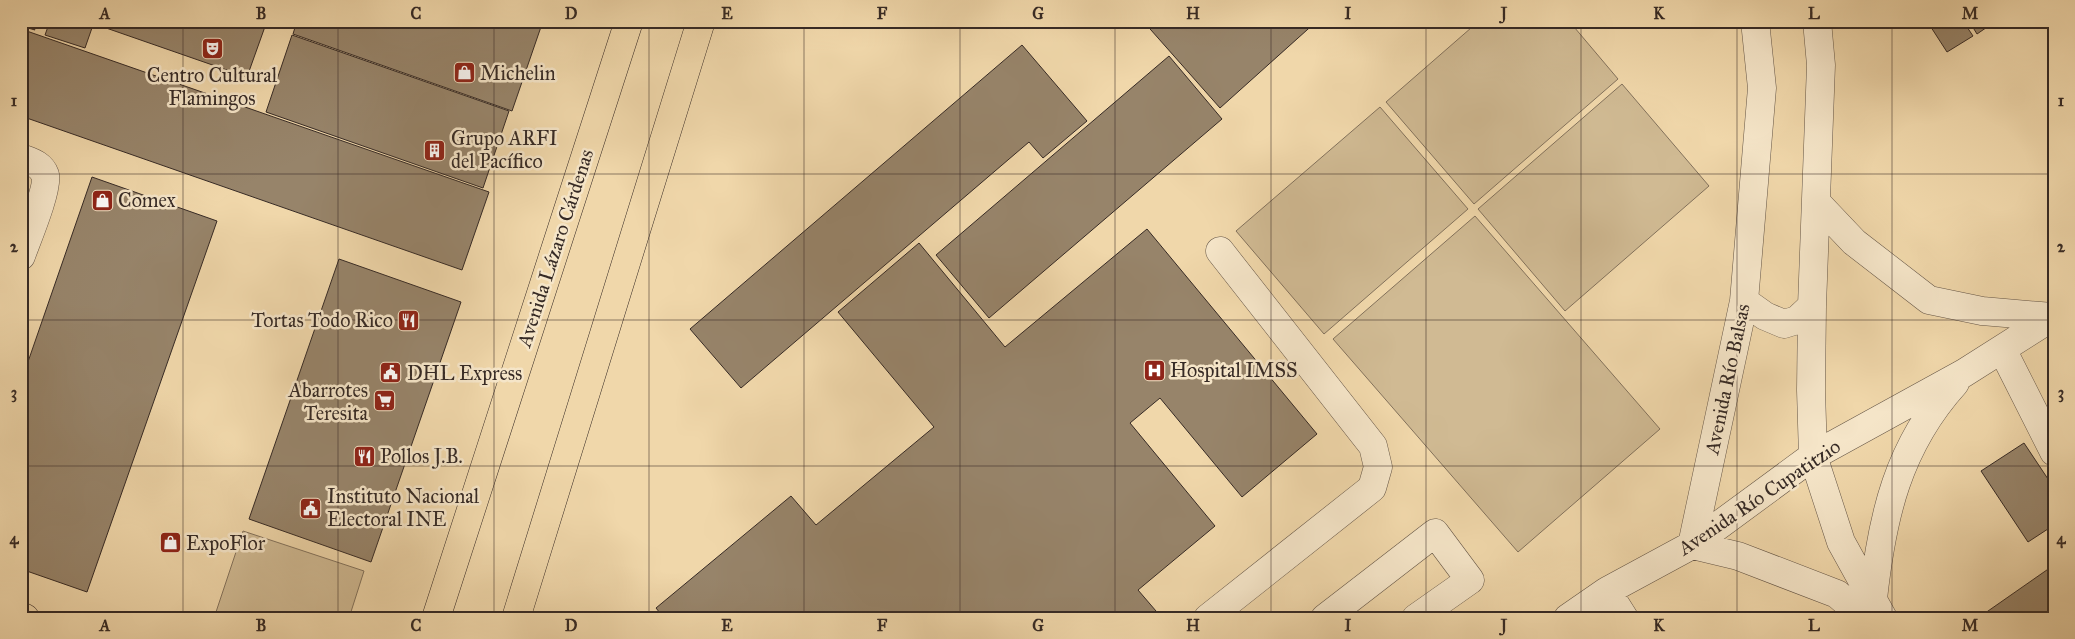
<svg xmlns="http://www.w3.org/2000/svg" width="2075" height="639" viewBox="0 0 2075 639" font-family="'IM FELL Great Primer',serif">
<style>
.green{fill:#d0ba93;stroke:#83725c}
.building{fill:#97846a;stroke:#362a25}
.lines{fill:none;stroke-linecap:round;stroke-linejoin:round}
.minor-casing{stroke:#645546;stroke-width:29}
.major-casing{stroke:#362a25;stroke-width:29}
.minor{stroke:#f5e5c8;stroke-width:28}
.major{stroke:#f0d7aa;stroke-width:28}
.grid{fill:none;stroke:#362a25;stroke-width:1;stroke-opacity:0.55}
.labels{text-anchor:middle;stroke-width:5;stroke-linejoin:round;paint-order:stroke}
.poi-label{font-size:20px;fill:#362a25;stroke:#f5e5c8;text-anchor:start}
.street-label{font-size:20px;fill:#362a25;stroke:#f5e5c8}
.neatline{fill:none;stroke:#362a25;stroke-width:2}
.grid-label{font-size:16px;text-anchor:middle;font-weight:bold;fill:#362a25}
</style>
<rect width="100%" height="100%" fill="#f0d7aa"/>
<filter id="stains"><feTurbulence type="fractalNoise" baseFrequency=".004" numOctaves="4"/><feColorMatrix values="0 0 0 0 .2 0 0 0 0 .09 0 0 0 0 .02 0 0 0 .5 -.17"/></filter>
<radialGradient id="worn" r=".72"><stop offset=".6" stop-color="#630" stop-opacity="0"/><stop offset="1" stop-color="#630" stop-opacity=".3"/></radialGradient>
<!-- green -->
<path class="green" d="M1479,21h90l49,58 -144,125 -88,-102z
M1622,84l87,102 -144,125 -87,-102z
M1380,107l88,102 -144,125 -88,-103z
M1475,216l185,213 -142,123 -185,-213z
M243,531l121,40 -15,47h-135z"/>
<!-- building -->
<path class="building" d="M21,21h9l5,9 -14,-4z
M50,21h33l10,4 -8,23 -40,-13z
M86,21h181l-20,56z
M297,21h246l-31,90 -219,-77z
M1143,21h174l-97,87z
M1927,21h36l10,15 -26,16z
M1969,21h27l-19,13z
M21,29l468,163 -27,78 -441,-154z
M292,35l217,76 -26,77 -217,-76z
M1022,45l65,76 -44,37 -14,-16 -288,246 -51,-59z
M1169,56l53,63 -233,199 -53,-63z
M92,177l125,44 -130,371 -66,-23v-187z
M1147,229l170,205 -75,63 -82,-99 -30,25 85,103 -77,64 24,28h-498l-8,-10 135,-112 25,29 118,-98 -96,-115 81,-69 86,104z
M339,259l122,43 -90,260 -122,-43z
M2024,443l30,45v37l-26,17 -47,-71z
M2054,565v53h-76z"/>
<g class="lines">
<defs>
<path id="minor" d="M1755,21l7,67 -18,213 -52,244 46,11 99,38 28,24
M1817,21l4,44 -9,241 -1,84 2,66 28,86 42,76
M21,158c10,4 20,6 24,17 4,12 -19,67 -24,81
M1817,203l37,39 75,58 53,11 70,6
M1744,301l21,15 19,8 13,-4 15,-14
M2002,349l52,103
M1607,591l17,27
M1873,599c9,-83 25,-153 82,-216
M1208,618l164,-130 6,-21 -5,-21 -153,-195
M1325,618l110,-85 35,47 -54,38
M1568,618l39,-27 85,-46 121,-89 151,-83 90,-57"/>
<path id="major" d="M21,616l4,2
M436,618l193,-597
M516,618l185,-597"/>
</defs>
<!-- minor casing -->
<use href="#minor" class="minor-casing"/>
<!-- major casing -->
<use href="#major" class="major-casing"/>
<!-- minor -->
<use href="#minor" class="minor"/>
<!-- major -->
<use href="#major" class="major"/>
</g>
<!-- grid -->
<path class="grid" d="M183,21v597M338,21v597M494,21v597M649,21v597M804,21v597M960,21v597M1115,21v597M1271,21v597M1426,21v597M1581,21v597M1737,21v597M1892,21v597M21,174h2033M21,320h2033M21,466h2033"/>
<!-- icons -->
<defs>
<symbol id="theatre-square" viewBox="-11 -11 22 22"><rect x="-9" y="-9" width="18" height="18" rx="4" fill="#8f2418" stroke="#f5e5c8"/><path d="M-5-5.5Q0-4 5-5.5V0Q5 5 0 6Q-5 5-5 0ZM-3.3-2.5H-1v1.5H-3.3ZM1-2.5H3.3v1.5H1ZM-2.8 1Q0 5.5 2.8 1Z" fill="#fff"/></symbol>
<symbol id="shop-square" viewBox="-11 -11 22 22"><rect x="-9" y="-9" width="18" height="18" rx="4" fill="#8f2418" stroke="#f5e5c8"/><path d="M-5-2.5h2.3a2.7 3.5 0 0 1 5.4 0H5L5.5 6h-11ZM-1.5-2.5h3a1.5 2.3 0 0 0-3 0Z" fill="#fff"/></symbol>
<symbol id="building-square" viewBox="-11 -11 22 22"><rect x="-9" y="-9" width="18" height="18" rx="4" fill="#8f2418" stroke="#f5e5c8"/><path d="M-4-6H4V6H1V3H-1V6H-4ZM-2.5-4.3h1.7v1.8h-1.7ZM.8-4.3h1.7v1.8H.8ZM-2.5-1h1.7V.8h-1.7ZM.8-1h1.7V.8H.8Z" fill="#fff"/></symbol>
<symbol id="restaurant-square" viewBox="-11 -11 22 22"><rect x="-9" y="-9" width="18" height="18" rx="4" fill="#8f2418" stroke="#f5e5c8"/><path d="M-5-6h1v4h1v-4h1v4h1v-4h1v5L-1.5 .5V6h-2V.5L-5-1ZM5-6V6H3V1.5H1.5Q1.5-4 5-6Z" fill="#fff"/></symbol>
<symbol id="hospital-square" viewBox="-11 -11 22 22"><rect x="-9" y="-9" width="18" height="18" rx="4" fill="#8f2418" stroke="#f5e5c8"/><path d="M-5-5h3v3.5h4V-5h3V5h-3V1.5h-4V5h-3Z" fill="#fff"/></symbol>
<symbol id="civic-square" viewBox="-11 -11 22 22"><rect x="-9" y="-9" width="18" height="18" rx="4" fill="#8f2418" stroke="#f5e5c8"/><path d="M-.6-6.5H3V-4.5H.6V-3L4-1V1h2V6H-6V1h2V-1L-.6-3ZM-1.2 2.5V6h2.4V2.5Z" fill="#fff"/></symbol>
<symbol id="supermarket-square" viewBox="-11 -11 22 22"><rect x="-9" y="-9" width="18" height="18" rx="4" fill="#8f2418" stroke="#f5e5c8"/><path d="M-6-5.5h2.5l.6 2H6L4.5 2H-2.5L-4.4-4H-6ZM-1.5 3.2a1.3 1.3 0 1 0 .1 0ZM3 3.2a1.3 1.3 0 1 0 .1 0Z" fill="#fff"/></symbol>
</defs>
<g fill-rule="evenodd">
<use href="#theatre-square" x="200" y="36" width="25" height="25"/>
<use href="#shop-square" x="452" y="60" width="25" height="25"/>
<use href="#building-square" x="422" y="138" width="25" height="25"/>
<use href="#shop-square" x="90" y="188" width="25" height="25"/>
<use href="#restaurant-square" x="396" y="308" width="25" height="25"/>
<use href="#hospital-square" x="1142" y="358" width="25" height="25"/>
<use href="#civic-square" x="378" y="360" width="25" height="25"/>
<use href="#supermarket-square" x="372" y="388" width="25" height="25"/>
<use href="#restaurant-square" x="352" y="444" width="25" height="25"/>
<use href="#civic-square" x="298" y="496" width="25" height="25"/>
<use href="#shop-square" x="158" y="530" width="25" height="25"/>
</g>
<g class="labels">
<!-- poi labels -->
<g class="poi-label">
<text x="480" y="80">Michelin</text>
<text x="212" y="82" text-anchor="middle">Centro Cultural<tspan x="212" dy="23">Flamingos</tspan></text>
<text x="451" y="145">Grupo ARFI<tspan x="451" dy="23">del Pacífico</tspan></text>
<text x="118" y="207">Comex</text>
<text x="393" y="327" text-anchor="end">Tortas Todo Rico</text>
<text x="1170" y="377">Hospital IMSS</text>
<text x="407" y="380">DHL Express</text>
<text x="368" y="397" text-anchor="end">Abarrotes<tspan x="368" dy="23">Teresita</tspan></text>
<text x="380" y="463">Pollos J.B.</text>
<text x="327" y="503">Instituto Nacional<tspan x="327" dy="23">Electoral INE</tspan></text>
<text x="186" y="550">ExpoFlor</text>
</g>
<!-- street labels -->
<g class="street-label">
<text transform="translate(555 248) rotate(-72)" y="7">Avenida Lázaro Cárdenas</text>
<text transform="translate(1727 379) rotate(-78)" y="7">Avenida Río Balsas</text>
<text transform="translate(1759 497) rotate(-34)" y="7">Avenida Río Cupatitzio</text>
</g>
</g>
<!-- margin -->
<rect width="2075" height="639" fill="none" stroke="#f0d7aa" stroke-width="55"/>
<rect x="28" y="28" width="2020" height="584" class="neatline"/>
<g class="grid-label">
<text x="105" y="19">A</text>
<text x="261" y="19">B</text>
<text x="416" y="19">C</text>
<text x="571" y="19">D</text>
<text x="727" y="19">E</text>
<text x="882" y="19">F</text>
<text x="1038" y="19">G</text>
<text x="1193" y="19">H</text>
<text x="1348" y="19">I</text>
<text x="1504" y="19">J</text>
<text x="1659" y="19">K</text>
<text x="1814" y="19">L</text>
<text x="1970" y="19">M</text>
<text x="14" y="106">1</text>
<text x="2061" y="106">1</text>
<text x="14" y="252">2</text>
<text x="2061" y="252">2</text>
<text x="14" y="398">3</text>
<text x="2061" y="398">3</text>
<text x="14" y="544">4</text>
<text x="2061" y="544">4</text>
<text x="105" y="631">A</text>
<text x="261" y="631">B</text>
<text x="416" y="631">C</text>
<text x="571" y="631">D</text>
<text x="727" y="631">E</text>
<text x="882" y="631">F</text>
<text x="1038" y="631">G</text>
<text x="1193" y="631">H</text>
<text x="1348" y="631">I</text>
<text x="1504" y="631">J</text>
<text x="1659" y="631">K</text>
<text x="1814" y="631">L</text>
<text x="1970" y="631">M</text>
</g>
<rect width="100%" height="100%" filter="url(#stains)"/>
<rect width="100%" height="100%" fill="url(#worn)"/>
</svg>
